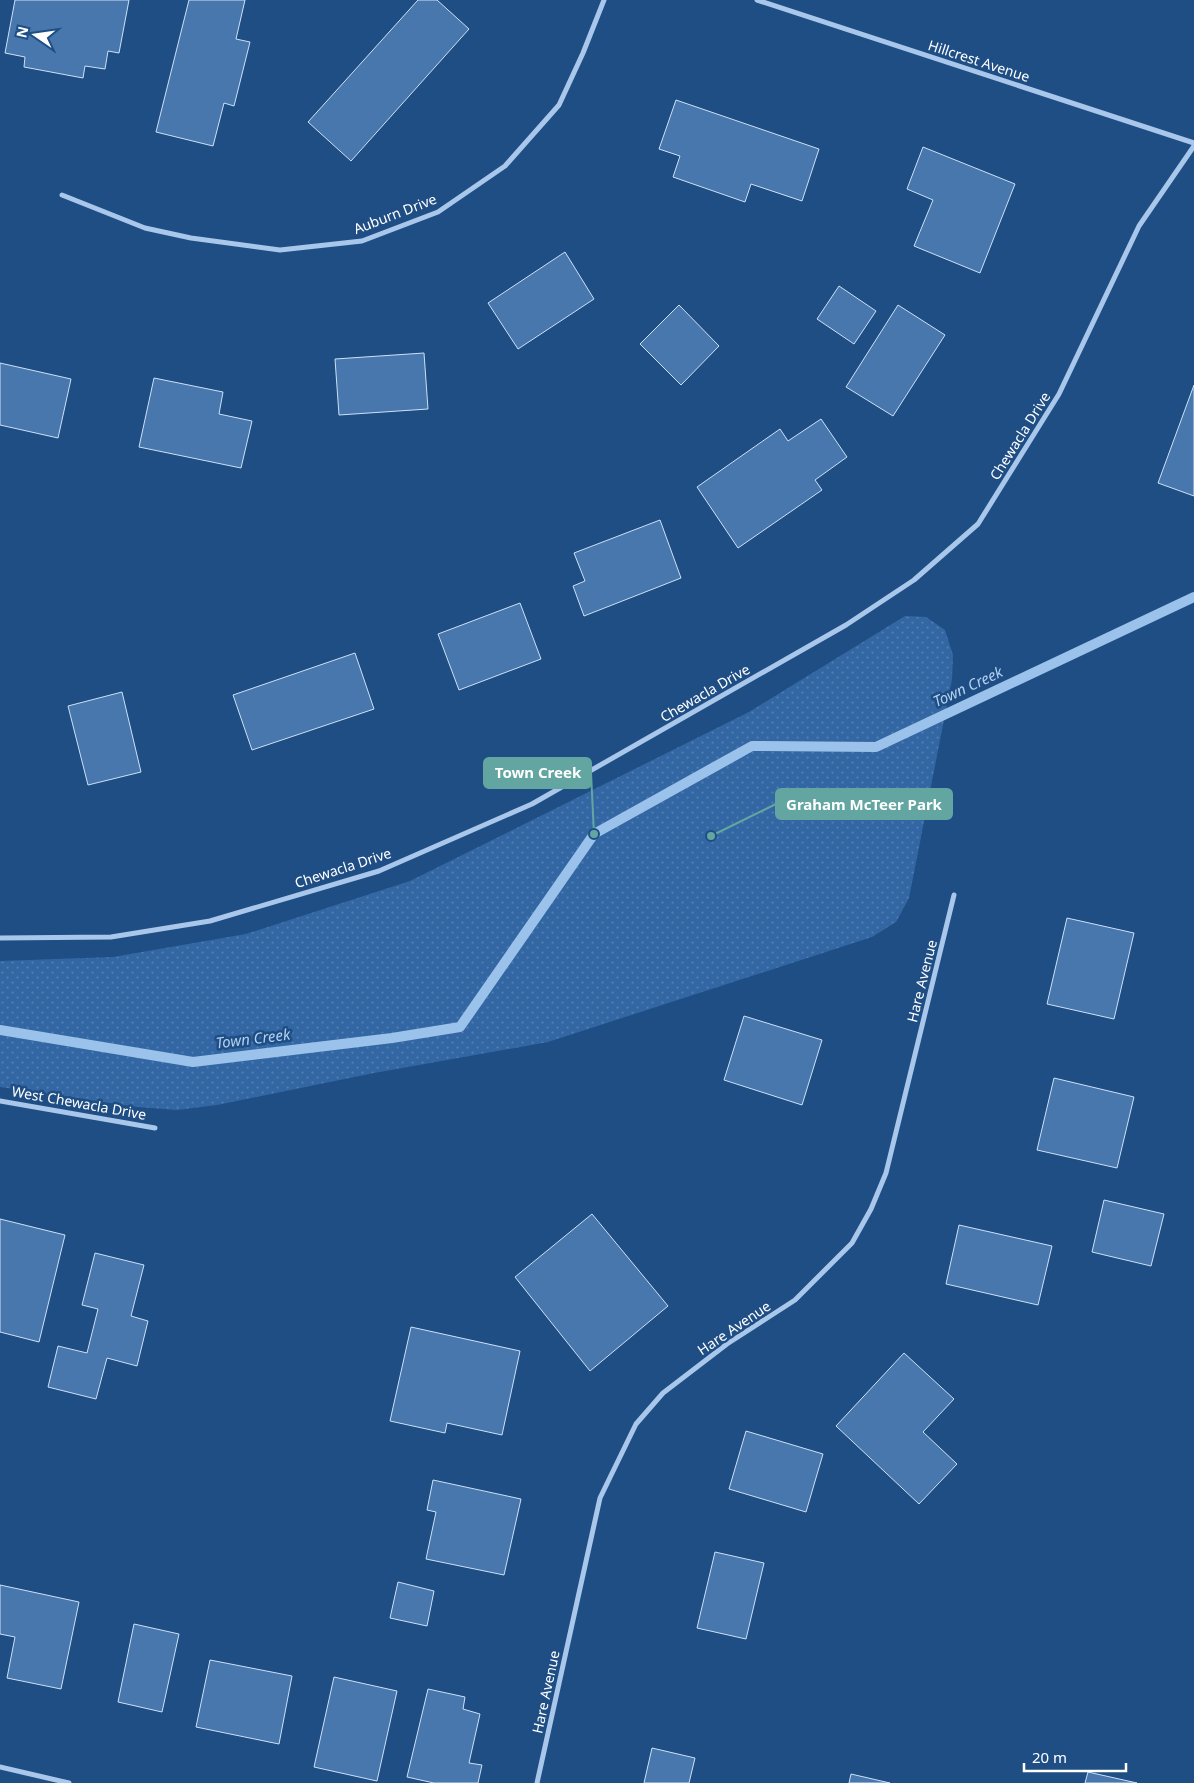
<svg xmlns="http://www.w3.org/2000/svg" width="1194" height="1783" viewBox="0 0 1194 1783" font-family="'Noto Sans',sans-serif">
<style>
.grass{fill:url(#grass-dots)}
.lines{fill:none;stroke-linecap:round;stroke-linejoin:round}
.stream{stroke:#9bc2eb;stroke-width:10}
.building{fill:#4877ae;stroke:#cce1f7}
.minor{stroke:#a8c7ea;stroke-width:5}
.labels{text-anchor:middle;stroke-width:5;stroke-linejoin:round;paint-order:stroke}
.street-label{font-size:14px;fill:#fff;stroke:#1f4e85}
.water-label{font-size:15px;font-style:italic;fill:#b3d1f1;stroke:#1f4e85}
.leader{fill:none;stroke:#63a6a1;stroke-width:2}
.callout-dot{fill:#63a6a1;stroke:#1f4e85;stroke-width:2}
.callout{fill:#63a6a1;stroke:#63a6a1;stroke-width:2}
.callout-label{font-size:15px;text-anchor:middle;font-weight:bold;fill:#fff}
</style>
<defs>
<pattern id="grass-dots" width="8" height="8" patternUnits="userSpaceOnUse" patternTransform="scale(1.25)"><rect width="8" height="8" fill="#3367a3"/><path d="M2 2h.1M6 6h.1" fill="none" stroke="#527eb1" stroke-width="1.8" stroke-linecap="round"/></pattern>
</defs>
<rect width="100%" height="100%" fill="#1f4e85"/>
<!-- grass -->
<path class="grass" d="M905,616l21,1 19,13 8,25 -1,24 -43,219 -13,24 -24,15 -324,105 -174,31 -157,32 -40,5 -39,-3 -138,-20v-126l113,-4 133,-23 164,-53 339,-169z"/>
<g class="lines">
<!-- stream -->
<path class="stream" d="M0,1030l193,32 199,-24 68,-11 134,-193 158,-88 124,1 318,-150"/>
</g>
<!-- building -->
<path class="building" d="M15,0h114l-10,53 -11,-2 -3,18 -20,-3 -2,12 -59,-11 1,-10 -20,-4z
M189,0h56l-9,39 14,3 -16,64 -10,-3 -11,43 -57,-14z
M418,0h19l32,29 -118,132 -43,-39z
M676,100l143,49 -17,52 -51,-17 -6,18 -72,-25 7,-21 -21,-7z
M923,147l92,37 -35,89 -66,-27 19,-46 -26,-11z
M565,252l29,47 -76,50 -30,-46z
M839,286l37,25 -22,33 -37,-25z
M679,305l40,41 -38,39 -41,-41z
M898,305l47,30 -52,81 -47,-29z
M424,353l4,56 -89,6 -4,-56z
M0,363l71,16 -13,59 -58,-13z
M154,378l69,14 -4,22 33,7 -11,47 -102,-21z
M1194,385v111l-36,-13z
M821,419l26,38 -32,23 7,10 -84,58 -41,-61 83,-58 8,12z
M660,520l21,58 -97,38 -11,-30 12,-5 -11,-28z
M520,603l21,56 -82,31 -21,-56z
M355,653l19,56 -122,41 -19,-55z
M122,692l19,80 -53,13 -20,-79z
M1067,918l67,15 -20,86 -67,-15z
M744,1016l78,24 -20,65 -78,-25z
M1054,1078l80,19 -17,71 -80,-18z
M1104,1200l60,14 -13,52 -59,-14z
M592,1214l76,92 -78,65 -75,-94z
M0,1219l65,16 -26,107 -39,-10z
M959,1225l93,21 -14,59 -92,-21z
M95,1253l49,12 -13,51 17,5 -11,45 -30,-8 -11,41 -48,-12 10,-41 29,7 11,-44 -16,-4z
M411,1327l109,24 -18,84 -55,-12 -2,10 -55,-12z
M904,1353l50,46 -31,33 34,32 -38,40 -83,-78z
M746,1431l77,23 -17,58 -77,-23z
M433,1480l88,19 -17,76 -78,-16 10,-47 -9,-2z
M715,1552l49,11 -18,76 -49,-11z
M398,1582l36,9 -7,35 -37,-8z
M0,1585l79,17 -18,87 -54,-11 8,-41 -15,-3z
M134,1624l45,10 -17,78 -44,-10z
M210,1660l82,16 -13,68 -83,-17z
M334,1677l63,14 -20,90 -63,-14z
M428,1689l37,8 -2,12 17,5 -11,49 13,2 -4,18h-44l-27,-6z
M652,1748l43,10 -6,25h-45z
M1088,1772l49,11h-52z
M851,1774l39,9h-41z"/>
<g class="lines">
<!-- minor -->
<path class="minor" d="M757,0l437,143
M62,195l83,33 46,10 89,12 82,-9 76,-29 67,-46 54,-61 24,-52 21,-53
M0,938l111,-1 99,-16 169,-50 153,-67 314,-179 68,-45 64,-56 81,-130 80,-168 55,-80
M0,1101l155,27
M0,1767l69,16
M537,1783l63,-285 36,-74 27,-31 64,-49 68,-44 57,-57 19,-34 15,-36 68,-278"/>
</g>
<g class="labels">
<!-- street labels -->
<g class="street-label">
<text transform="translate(979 61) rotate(18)" y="5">Hillcrest Avenue</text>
<text transform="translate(395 214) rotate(-21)" y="5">Auburn Drive</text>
<text transform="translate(1020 436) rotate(-58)" y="5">Chewacla Drive</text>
<text transform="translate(705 693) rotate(-30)" y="5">Chewacla Drive</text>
<text transform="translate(343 868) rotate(-18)" y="5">Chewacla Drive</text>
<text transform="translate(922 981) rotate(-76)" y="5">Hare Avenue</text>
<text transform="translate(79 1103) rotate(10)" y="5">West Chewacla Drive</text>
<text transform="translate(734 1328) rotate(-34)" y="5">Hare Avenue</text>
<text transform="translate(546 1692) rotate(-78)" y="5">Hare Avenue</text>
</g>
<!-- water labels -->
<g class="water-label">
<text transform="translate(968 687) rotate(-25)" y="5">Town Creek</text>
<text transform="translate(253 1039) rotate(-7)" y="5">Town Creek</text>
</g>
</g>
<!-- callouts -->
<path class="leader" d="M594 834L591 773M711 836L776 804"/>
<g class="callout-dot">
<circle cx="594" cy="834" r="5"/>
<circle cx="711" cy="836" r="5"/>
</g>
<g class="callout">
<rect x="484" y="758" width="107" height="30" rx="5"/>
<rect x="776" y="789" width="176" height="30" rx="5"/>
</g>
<g class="callout-label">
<text x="538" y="778">Town Creek</text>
<text x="864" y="810">Graham McTeer Park</text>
</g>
<!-- north arrow -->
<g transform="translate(35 35) rotate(283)" stroke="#1f4e85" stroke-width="4" paint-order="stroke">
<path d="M0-4L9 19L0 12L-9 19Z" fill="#ffffff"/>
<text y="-8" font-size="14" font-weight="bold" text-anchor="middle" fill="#ffffff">N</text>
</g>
<!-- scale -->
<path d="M1024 1763v8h102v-8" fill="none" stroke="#ffffff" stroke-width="2.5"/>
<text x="1032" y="1763" font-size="15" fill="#ffffff" stroke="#1f4e85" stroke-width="4" paint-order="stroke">20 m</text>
</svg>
